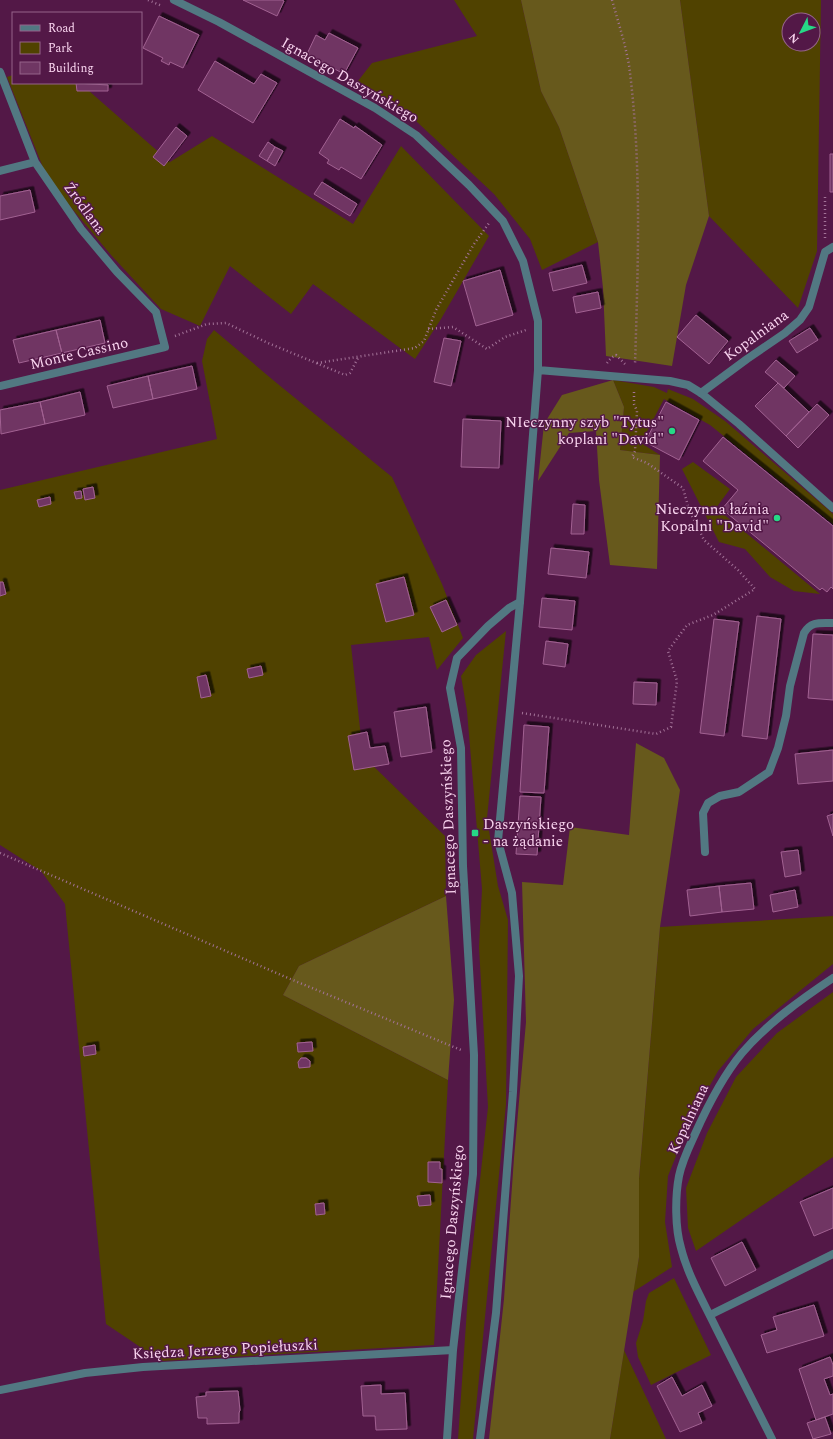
<svg xmlns="http://www.w3.org/2000/svg" width="833" height="1439" viewBox="0 0 833 1439" font-family="Spectral,serif">
<style>
.green{fill:#504200;fill-rule:evenodd}
.forest{fill:#67591c}
.building{fill:#6f3663;stroke:#a26192;filter:url(#shadow)}
.lines{fill:none;stroke-linecap:round;stroke-linejoin:round}
.path{stroke:#a37398;stroke-width:2.5;stroke-dasharray:1 3;stroke-linecap:butt}
.service{stroke:#527882;stroke-width:8}
.pedestrian{stroke:#527882;stroke-width:8}
.minor{stroke:#527882;stroke-width:8}
.poi-dot{fill:#26d886;stroke:#531847;stroke-width:1.5}
.labels{text-anchor:middle;stroke-width:3;stroke-linejoin:round;paint-order:stroke}
.street-label{font-size:15px;fill:#f9d4ef;stroke:#531847}
.poi-label{font-size:15px;fill:#f9d4ef;stroke:#531847;text-anchor:end}
</style>
<defs>
<filter id="shadow"><feDropShadow dx="3.5" dy="-3.5" stdDeviation="0" flood-color="#0009"/></filter>
</defs>
<rect width="100%" height="100%" fill="#531847"/>
<!-- green -->
<path class="green" d="M454,0h67l20,91 18,36 39,115 -56,28 -12,-31 -36,-45 -78,-73 -58,-40 14,-18 105,-27z
M680,0h141l-4,251 -19,57 -89,-92zM789,20h24v24h-24z
M13,75v8h67l90,79 42,-26 141,88 48,-78 88,90 -48,83 -26,40 -102,-75 -22,30 -61,-48 -30,60 -39,-17 -50,-54 -63,-75 -41,-103z
M214,330l59,50 119,97 50,107 21,54 -26,32 -8,-33 -78,8 12,111 82,80 1,60 -147,70 -16,29 165,85 -14,265 -273,16 -55,-37 -41,-420 -24,-33 -41,-26v-355l217,-51 -15,-78 5,-22z
M613,380l41,7 13,6 1,-4 25,10 32,22 106,91 2,2v10l-123,-99 -46,-26 -23,44 19,12 -40,-5 4,-43z
M693,462l37,27 -14,19 104,86 -26,-3 -24,-14 -25,-28 -26,-7 -37,-73z
M506,631l-19,187 11,68 10,34 -2,184 -33,335h-15l11,-159 19,-173 -9,-160 3,-58 -15,-178 -6,-35 15,-21z
M833,916v48l-80,65 -35,42 -27,48 -23,57 -3,46 7,45 -39,25 6,-35v-78l21,-252z
M833,992v165l-137,94 -8,-23 -2,-40 21,-55 29,-56 41,-44z
M674,1278l37,77 -60,30 -13,-28 -2,-14 7,-22 3,-20 3,-8z
M624,1350l42,89h-56z"/>
<!-- forest -->
<path class="forest" d="M521,0h159l29,216 -23,69 -14,81 -66,-10 -3,-68 -5,-46 -39,-115 -18,-36z
M613,380l11,27 -4,43 40,5 -3,114 -47,-4 -11,-85 -3,-49 -27,2 -31,48 6,-57 18,-29z
M636,743l28,15 16,32 -20,137 -21,252v78l-29,182h-121l15,-140 10,-141 12,-136 -4,-140 41,3 7,-58 59,8z
M446,896l8,104 -6,80 -165,-85 16,-29z"/>
<!-- building -->
<path class="building" d="M243,0h39l2,1 -7,15z
M159,16l40,19 -16,33 -13,-6 -1,3 -8,-4 2,-3 -20,-10z
M329,33l29,15 -14,26 -37,-20 9,-19 9,5z
M215,61l39,23 7,-10 16,9 -24,40 -55,-33z
M76,83l32,2v6h-31z
M340,119l14,9 1,-2 27,19 -21,34 -20,-12 -2,3 -12,-7 2,-3 -10,-7z
M176,127l11,9 -23,30 -11,-9z
M268,142l7,5 -8,14 -8,-5z
M275,147l8,4 -8,15 -8,-5z
M830,154h3v38h-3z
M322,182l35,22 -7,12 -36,-22z
M30,190l5,22 -35,8v-24z
M582,265l5,18 -34,8 -4,-18z
M500,270l13,45 -37,11 -13,-45z
M598,292l3,16 -25,5 -3,-16z
M696,315l32,26 -19,23 -32,-27z
M100,320l5,23 -43,10 -6,-23z
M810,328l8,12 -21,13 -8,-12z
M56,330l6,23 -43,10 -6,-23z
M444,338l17,3 -10,45 -17,-4z
M776,360l19,16 -11,12 -19,-16z
M192,366l5,23 -44,10 -5,-23z
M148,376l5,23 -40,9 -6,-22z
M778,383l31,29 -23,24 -31,-30z
M80,392l5,23 -40,9 -5,-22z
M40,402l5,22 -44,10 -1,-24z
M666,402l33,18 -20,40 -34,-18z
M817,404l12,11 -31,33 -12,-12z
M463,419l38,2 -2,47 -38,-1z
M723,437l110,89v63l-2,-2 -4,5 -5,-4 -2,2 -98,-81 16,-19 -35,-29z
M93,487l2,11 -10,2 -2,-11z
M81,491l1,7 -6,1 -2,-7z
M50,497l1,7 -12,3 -2,-7z
M573,504l12,1 -1,29h-13z
M551,548l38,4 -3,26 -38,-4z
M404,577l10,38 -28,7 -10,-38z
M0,582h3l3,12 -6,2z
M542,598l33,3 -3,29 -33,-3z
M446,600l11,25 -15,7 -12,-25z
M757,616l24,3 -14,120 -25,-3z
M714,619l25,3 -15,114 -24,-3z
M813,634l20,1v65l-25,-2z
M546,641l22,3 -3,23 -22,-3z
M261,666l2,9 -14,3 -2,-9z
M206,675l5,21 -10,2 -4,-21z
M634,682l23,1 -1,22 -23,-1z
M426,707l6,45 -31,5 -7,-45z
M524,725l25,2 -5,66 -24,-1z
M367,732l3,16 15,-2 4,18 -35,6 -6,-34z
M833,750v31l-35,3 -3,-30z
M520,796l21,1 -4,58 -21,-1z
M833,814v22l-6,-20z
M798,850l3,24 -16,3 -4,-25z
M751,883l3,26 -32,3 -3,-26z
M719,886l3,26 -32,4 -3,-26z
M795,890l3,17 -25,5 -3,-17z
M312,1042l1,9 -15,1 -1,-9z
M95,1045l1,9 -12,2 -1,-9z
M301,1058h5l4,3v6l-11,1 -1,-6z
M428,1162h12v7h2v14l-14,-1z
M833,1188v40l-19,8 -14,-34z
M430,1195l1,10 -12,1 -2,-10z
M324,1203l1,11 -9,1 -1,-11z
M742,1242l14,28 -31,16 -14,-28z
M814,1305l10,31 -57,17 -6,-18 16,-5 -4,-13z
M830,1357l3,8v11l-9,3 6,16 3,-1v20l-17,6 -17,-51z
M672,1377l10,19 20,-11 10,21 -14,7 4,10 -22,9 -23,-46z
M381,1385v9l24,-1 2,36 -31,1 -1,-14h-12l-2,-30z
M238,1391l2,19 -1,3v10l-32,1v-6h-9l-2,-21 10,-1v-4z
M825,1417l6,17 -18,5 -6,-16z"/>
<g class="lines">
<!-- path -->
<path class="path" d="M148,0l14,6
M612,0c6,21 13,43 17,65 13,99 9,200 6,300
M825,238v-44
M428,329l25,-2 34,22 18,-12 21,-7
M175,336l32,-12 19,-1 42,20 77,32 5,-2 9,-17
M317,363l98,-15 9,-7 12,-31 38,-66 15,-21
M607,363l4,-5 5,-3 9,9
M522,713l134,21 15,-7 6,-46 -9,-30 19,-26 26,-10 42,-26 -17,-19 -34,-30 -15,-30 -6,-22 -36,-25 -15,-6 3,-6 2,-40 -3,-7v-14
M0,853l288,125 173,72"/>
<!-- service -->
<path class="service" d="M701,393l46,-34 38,-26 15,-13 9,-13 16,-55 8,-5
M498,841l22,-239
M705,852l-2,-39 5,-10 12,-7 19,-4 30,-20 9,-24 8,-32 4,-30 14,-53c7,-12 16,-10 29,-10
M710,1315l123,-61"/>
<!-- pedestrian -->
<path class="pedestrian" d="M480,1439l16,-126 17,-221 6,-116 -7,-83 -14,-52"/>
<!-- minor -->
<path class="minor" d="M174,0l45,22 156,86 41,27 53,50 34,36 20,40 15,60v49l-18,232 -11,6 -21,18 -31,32 -7,30 11,60 2,118 11,189 -1,119 -20,176 -6,89
M0,72l35,90 46,67 36,43 39,40 9,35 -165,39
M0,171l35,-9
M538,370l132,11 18,4 13,8 38,31 94,84
M0,1390l85,-17 58,-6 310,-17
M772,1439c-19,-37 -37,-74 -56,-111 -12,-25 -28,-52 -35,-80 -6,-20 -6,-51 -2,-72 3,-15 10,-29 16,-42 13,-29 27,-57 47,-81 26,-30 58,-53 91,-75"/>
</g>
<!-- markers -->
<g class="poi-dot">
<circle cx="672" cy="431" r="4"/>
<circle cx="777" cy="518" r="4"/>
<rect x="471" y="829" width="8" height="8" rx="2"/>
</g>
<g class="labels">
<!-- street labels -->
<g class="street-label">
<text transform="translate(350 80) rotate(30)" y="5">Ignacego Daszyńskiego</text>
<text transform="translate(85 208) rotate(54)" y="5">Źródlana</text>
<text transform="translate(756 335) rotate(-36)" y="5">Kopalniana</text>
<text transform="translate(79 353) rotate(-13)" y="5">Monte Cassino</text>
<text transform="translate(448 817) rotate(-92)" y="5">Ignacego Daszyńskiego</text>
<text transform="translate(688 1119) rotate(-65)" y="5">Kopalniana</text>
<text transform="translate(452 1222) rotate(-85)" y="5">Ignacego Daszyńskiego</text>
<text transform="translate(225 1349) rotate(-3)" y="5">Księdza Jerzego Popiełuszki</text>
</g>
<!-- poi labels -->
<g class="poi-label">
<text x="664" y="427">NIeczynny szyb "Tytus"<tspan x="664" dy="17">koplani "David"</tspan></text>
<text x="769" y="514">Nieczynna łaźnia<tspan x="769" dy="17">Kopalni "David"</tspan></text>
<text x="483" y="829" text-anchor="start">Daszyńskiego<tspan x="483" dy="17">- na żądanie</tspan></text>
</g>
</g>
<!-- legend -->
<rect x="12" y="12" width="130" height="72" fill="#531847" stroke="#95638a"/>
<rect x="20" y="25" width="20" height="6" fill="#527882" stroke="#95638a"/>
<text x="48" y="32" font-size="12" fill="#f9d4ef">Road</text>
<rect x="20" y="42" width="20" height="12" fill="#504200" stroke="#95638a"/>
<text x="48" y="52" font-size="12" fill="#f9d4ef">Park</text>
<rect x="20" y="62" width="20" height="12" fill="#6f3663" stroke="#95638a"/>
<text x="48" y="72" font-size="12" fill="#f9d4ef">Building</text>
<!-- north arrow -->
<g transform="translate(801 32) rotate(228)"><circle r="19" fill="#531847" stroke="#95638a"/>
<path d="M0-3L7 15L0 10L-7 15Z" fill="#26d886"/>
<text y="-6" font-size="11" font-weight="bold" text-anchor="middle" fill="#f9d4ef">N</text>
</g>
</svg>
